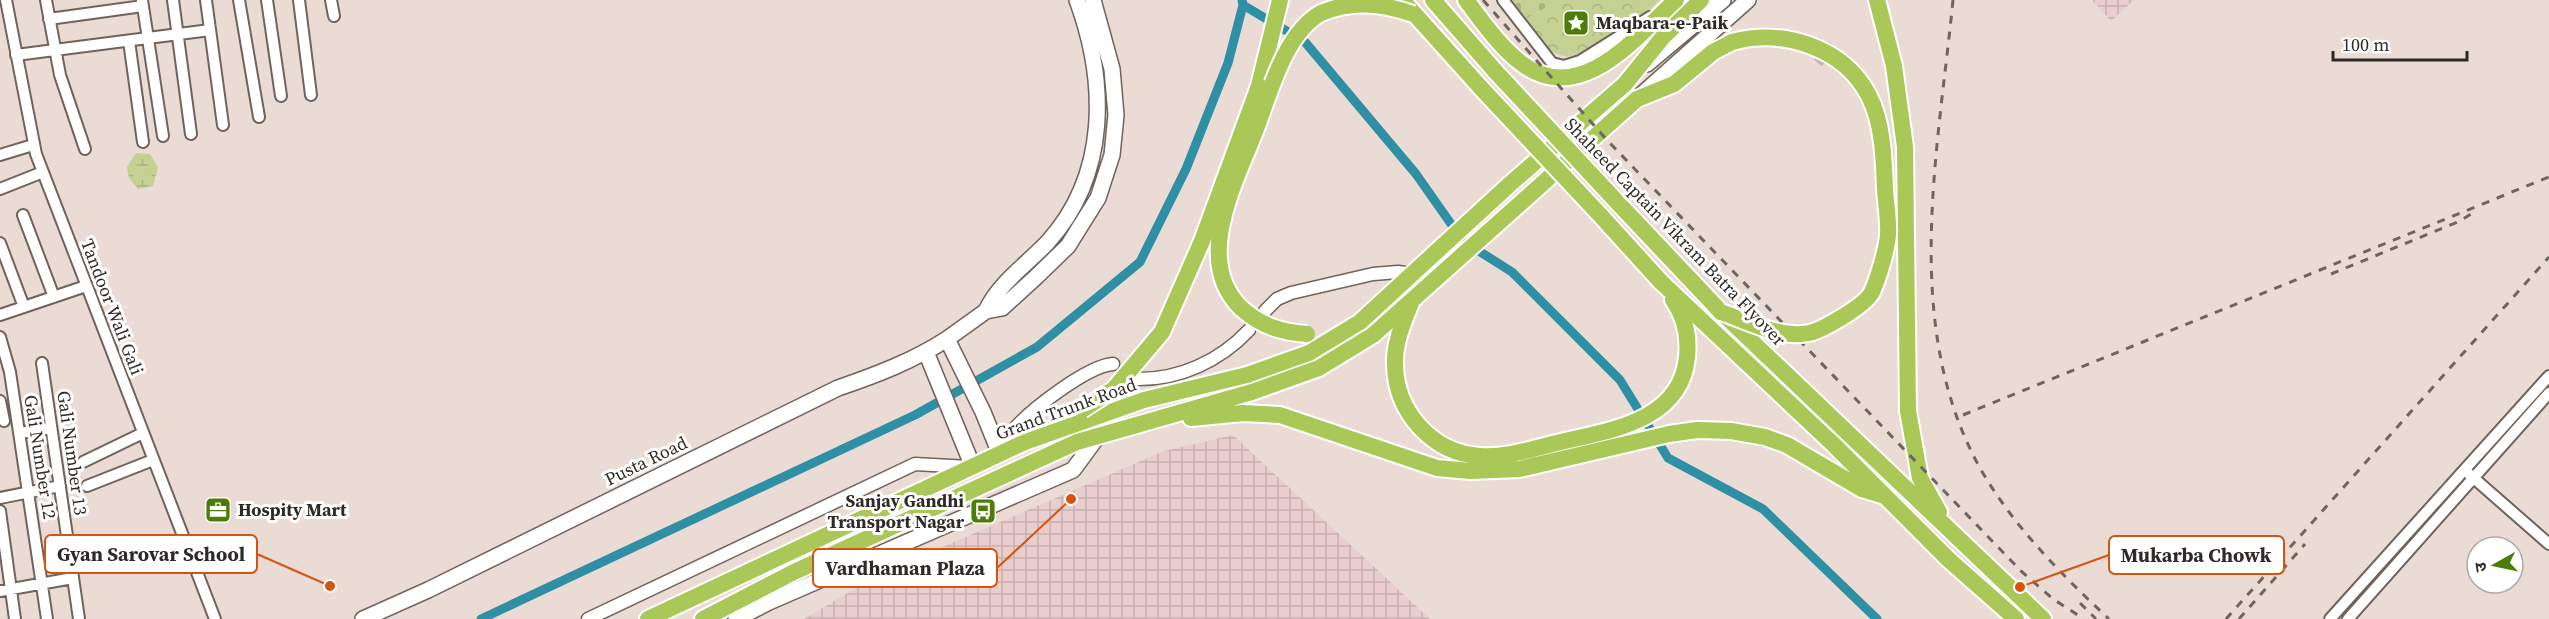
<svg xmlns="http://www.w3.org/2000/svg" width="2549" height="619" viewBox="0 0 2549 619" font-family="'Source Serif 4','Noto Sans Devanagari',serif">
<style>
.industrial{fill:url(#industrial-grid)}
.wetland{fill:url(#wetland-marsh)}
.cemetery{fill:url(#cemetery-stones)}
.park{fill:url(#park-crowns)}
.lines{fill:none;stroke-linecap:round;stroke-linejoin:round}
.canal{stroke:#2e8fa5;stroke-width:9}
.minor-tunnel{stroke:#c5b8b2;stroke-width:10;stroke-dasharray:10 5;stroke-linecap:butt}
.minor-casing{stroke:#6f635d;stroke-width:14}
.tertiary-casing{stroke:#6f635d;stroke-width:15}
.secondary-casing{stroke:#6f635d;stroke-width:18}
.trunk-casing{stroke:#fff;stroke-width:20}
.minor{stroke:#fff;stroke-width:10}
.tertiary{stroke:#fff;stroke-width:12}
.secondary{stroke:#fff;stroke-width:15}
.trunk{stroke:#aac858;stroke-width:16}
.rail{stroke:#6e6662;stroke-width:3;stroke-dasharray:8 8;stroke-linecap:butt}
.trunk-bridge-casing{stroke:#fff;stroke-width:20;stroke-linecap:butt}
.trunk-bridge{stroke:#aac858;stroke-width:16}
.labels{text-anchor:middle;stroke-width:6;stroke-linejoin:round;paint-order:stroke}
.poi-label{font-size:18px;font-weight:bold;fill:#2f2a27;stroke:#fff;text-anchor:start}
.street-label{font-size:18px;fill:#2f2a27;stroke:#fff}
.leader{fill:none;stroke:#d6540f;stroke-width:2}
.callout-dot{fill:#d6540f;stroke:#fff;stroke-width:2}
.callout{fill:#fff;stroke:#d6540f;stroke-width:2}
.callout-label{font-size:20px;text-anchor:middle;font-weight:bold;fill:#2f2a27}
</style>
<defs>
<pattern id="industrial-grid" width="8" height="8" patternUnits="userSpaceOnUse" patternTransform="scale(1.5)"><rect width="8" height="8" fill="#e9cecd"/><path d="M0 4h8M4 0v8" fill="none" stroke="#c8b1b0"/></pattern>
<pattern id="wetland-marsh" width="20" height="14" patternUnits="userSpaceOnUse" patternTransform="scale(1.5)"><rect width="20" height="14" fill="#c5d193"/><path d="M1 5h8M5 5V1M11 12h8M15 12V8" fill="none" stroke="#aab47f"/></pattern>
<pattern id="cemetery-stones" width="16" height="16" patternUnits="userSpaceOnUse" patternTransform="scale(1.5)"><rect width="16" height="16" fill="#c5d193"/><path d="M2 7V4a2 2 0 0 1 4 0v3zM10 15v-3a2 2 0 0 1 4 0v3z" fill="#aab47f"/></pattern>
<pattern id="park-crowns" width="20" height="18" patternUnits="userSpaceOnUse" patternTransform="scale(1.5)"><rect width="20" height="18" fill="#c5d193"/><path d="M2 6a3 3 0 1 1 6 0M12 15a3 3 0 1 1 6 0" fill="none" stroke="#aab47f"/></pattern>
</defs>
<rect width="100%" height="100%" fill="#eadcd5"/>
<!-- industrial -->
<path class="industrial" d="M2092,0h42l-23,21z
M1233,435l197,184h-626l74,-44 286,-124z"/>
<!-- wetland -->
<path class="wetland" d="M136,153l14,1 8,13 -5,19 -15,3 -9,-11 -2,-11z"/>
<!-- cemetery -->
<path class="cemetery" d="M1512,0h47l-33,19z"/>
<!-- park -->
<path class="park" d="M1559,0h101l-13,12 -63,40c-31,14 -42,-10 -58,-33z"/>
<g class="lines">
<!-- canal -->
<path class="canal" d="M1242,0l1,5 62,37 111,132 47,67 49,31 108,108 48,78 95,51 114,110
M481,619l434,-204 122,-68 103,-85 46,-93 42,-106 15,-58"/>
<!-- minor-tunnel -->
<path class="minor-tunnel" d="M1818,63l15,-18"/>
<defs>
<path id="minor" d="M6,0l30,154 179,465
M46,0l14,75 25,74
M142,0l21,136
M173,0l18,134
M206,0l17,125
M239,0l20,117
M267,0l14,96
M299,0l12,95
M331,0l3,16
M1503,0l49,63 12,3 16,-5 70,-44
M49,19l94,-13
M129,41l14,101
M16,55l194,-25
M0,155l33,-10
M0,189l43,-17
M23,215l31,82
M0,243l24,64
M0,315l86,-29
M0,337l10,35 37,247
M42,363l37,256
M0,401l4,20
M20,433l31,-5
M83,462l60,-29
M2468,473l81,71
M87,486l66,-26
M0,498l60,-12
M0,511l15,108
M0,591l73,-13
M2330,619l219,-243
M2348,619l201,-226"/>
<path id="tertiary" d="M1265,311l12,-12 14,-6 82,-19 25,-2 15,2
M1136,379c43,1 84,-18 113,-49
M1000,454c3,-7 7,-15 11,-21 16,-21 76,-67 102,-69
M588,619l327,-155 54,3"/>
<path id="secondary" d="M1647,64l76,-64
M1640,96l108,-96
M986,311c13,-28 40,-46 61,-68 62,-68 60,-161 30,-243
M926,352l47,115
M1000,454l-17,-42 -36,-73 39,-28 16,-3 34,-31 32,-31 30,-48 14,-43 4,-40 -4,-46 -19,-69
M363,619l65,-29 410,-202c38,-13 75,-27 109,-49
M736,619l33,-17 304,-132 25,-34"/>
<path id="trunk" d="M1402,0l79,88
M1433,0l62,71
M1466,0c16,21 33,46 55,63 59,45 114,-25 155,-63
M1877,0l17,66 11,81 3,264 12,67 19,34
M1259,86l21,-86
M1618,203l103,109 322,307
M1601,216l60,66 172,162 116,116 67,59
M1411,303c-8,20 -17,40 -16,62 1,47 37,88 85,91 27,2 55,-8 81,-14 50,-12 120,-21 126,-85 2,-20 -2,-40 -14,-57
M1191,418l52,-5 37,2 157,53 33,3 50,-2 149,-35 28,-4 34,1 34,6 22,8 75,44 23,7
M648,619l377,-177 119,-42 103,-25 62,-22 51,-31 150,-138 115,-100 38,-47 38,-37
M703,619l91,-47 283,-130 175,-50 67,-24 54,-33 264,-236 37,-15 39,-32 19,-10"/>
</defs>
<!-- minor casing -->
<use href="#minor" class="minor-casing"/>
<!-- tertiary casing -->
<use href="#tertiary" class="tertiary-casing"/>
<!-- secondary casing -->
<use href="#secondary" class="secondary-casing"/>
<!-- trunk casing -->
<use href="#trunk" class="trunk-casing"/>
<!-- minor -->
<use href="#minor" class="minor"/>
<!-- tertiary -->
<use href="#tertiary" class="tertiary"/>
<!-- secondary -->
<use href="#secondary" class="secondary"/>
<!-- trunk -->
<use href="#trunk" class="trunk"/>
<!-- rail -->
<path class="rail" d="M1483,0l123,139 415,432 32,28 31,20
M1953,0c-15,153 -52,326 27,468 33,58 81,106 129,151
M2331,274l129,-53 14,-9
M1963,415l586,-238
M2080,603l16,16
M2226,619l323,-362
M2239,619l66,-75"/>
<defs>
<path id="trunk-bridge" d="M1495,71l123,132
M1481,88l120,128
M1721,312c26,9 59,27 88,21 14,-3 57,-28 63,-41 6,-13 15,-43 16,-57 1,-14 -2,-31 -3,-45 -1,-30 -2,-67 -16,-94 -25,-49 -87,-68 -137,-54
M1307,334c-26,-2 -46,-8 -66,-26 -49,-48 -5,-127 15,-179 14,-37 29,-96 65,-116 31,-13 60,-10 92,1
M1082,410l32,-21 48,-57 40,-91 57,-155"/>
</defs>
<!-- trunk-bridge casing -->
<use href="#trunk-bridge" class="trunk-bridge-casing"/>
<!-- trunk-bridge -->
<use href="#trunk-bridge" class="trunk-bridge"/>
</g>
<!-- icons -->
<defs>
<symbol id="sight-square" viewBox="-11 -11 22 22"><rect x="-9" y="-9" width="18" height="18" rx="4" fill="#4d7d08" stroke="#fff"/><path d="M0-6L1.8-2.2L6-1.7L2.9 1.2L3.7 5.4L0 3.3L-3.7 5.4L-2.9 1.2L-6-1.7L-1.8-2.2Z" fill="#fff"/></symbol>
<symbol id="office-square" viewBox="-11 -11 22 22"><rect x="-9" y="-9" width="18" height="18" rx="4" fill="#4d7d08" stroke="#fff"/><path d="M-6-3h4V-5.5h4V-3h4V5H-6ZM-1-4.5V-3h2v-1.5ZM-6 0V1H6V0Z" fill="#fff"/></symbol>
<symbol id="bus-square" viewBox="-11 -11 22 22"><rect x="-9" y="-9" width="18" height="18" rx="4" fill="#4d7d08" stroke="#fff"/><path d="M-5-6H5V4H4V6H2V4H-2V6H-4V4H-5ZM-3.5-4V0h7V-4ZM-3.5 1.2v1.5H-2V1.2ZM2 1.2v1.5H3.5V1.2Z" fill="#fff"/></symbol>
</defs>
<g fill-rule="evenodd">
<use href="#sight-square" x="1561" y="8" width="30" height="30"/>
<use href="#office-square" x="203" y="495" width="30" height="30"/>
<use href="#bus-square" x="968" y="496" width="30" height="30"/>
</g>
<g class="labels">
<!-- poi labels -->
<g class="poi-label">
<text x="1596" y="29">Maqbara-e-Paik</text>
<text x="964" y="507" text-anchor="end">Sanjay Gandhi<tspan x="964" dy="21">Transport Nagar</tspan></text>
<text x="238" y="516">Hospity Mart</text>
</g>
<!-- street labels -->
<g class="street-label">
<text transform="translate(1675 232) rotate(46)" y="6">Shaheed Captain Vikram Batra Flyover</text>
<text transform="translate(112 307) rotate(69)" y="6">Tandoor Wali Gali</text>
<text transform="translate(1066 409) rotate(-20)" y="6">Grand Trunk Road</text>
<text transform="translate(72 453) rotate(82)" y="6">Gali Number 13</text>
<text transform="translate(40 457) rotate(81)" y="6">Gali Number 12</text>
<text transform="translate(646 461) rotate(-26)" y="6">Pusta Road</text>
</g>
</g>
<!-- callouts -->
<path class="leader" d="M330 586L257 554M2020 587L2109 555M1071 499L997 568"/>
<g class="callout-dot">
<circle cx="330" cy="586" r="6"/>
<circle cx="2020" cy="587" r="6"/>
<circle cx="1071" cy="499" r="6"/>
</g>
<g class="callout">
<rect x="45" y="535" width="212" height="38" rx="6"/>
<rect x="2109" y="536" width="175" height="38" rx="6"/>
<rect x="813" y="549" width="184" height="38" rx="6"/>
</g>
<g class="callout-label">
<text x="151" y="561">Gyan Sarovar School</text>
<text x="2196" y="562">Mukarba Chowk</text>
<text x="905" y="575">Vardhaman Plaza</text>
</g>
<!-- north arrow -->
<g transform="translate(2495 565) rotate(261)"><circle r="28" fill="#ffffff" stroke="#acaaa9" stroke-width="1.5"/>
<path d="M0-4.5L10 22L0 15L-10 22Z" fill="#4d7d08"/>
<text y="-9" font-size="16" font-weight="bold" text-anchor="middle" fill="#2f2a27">उ</text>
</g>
<!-- scale -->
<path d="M2333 51v9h134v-9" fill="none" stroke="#2f2a27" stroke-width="3"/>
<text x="2342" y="51" font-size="18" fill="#2f2a27" stroke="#ffffff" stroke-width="4.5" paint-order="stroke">100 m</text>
</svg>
